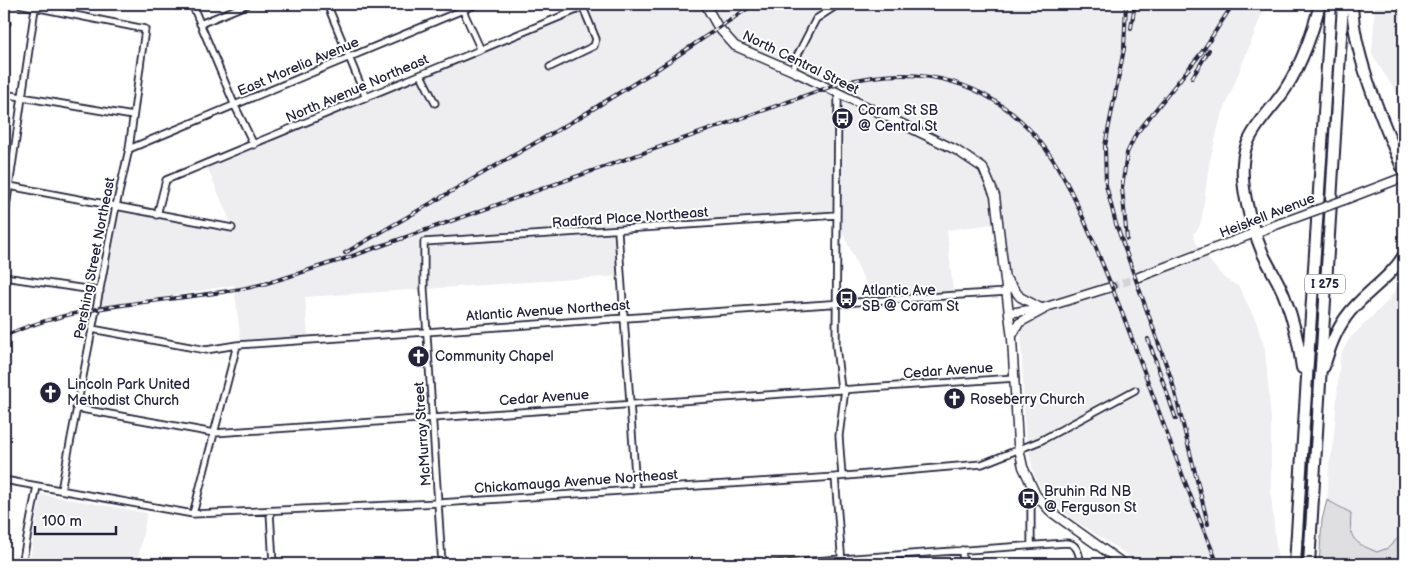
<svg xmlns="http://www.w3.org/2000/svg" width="1408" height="568" viewBox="0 0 1408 568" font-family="'Balsamiq Sans',sans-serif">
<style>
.built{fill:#eeeef1}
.green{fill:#dfdfe2;stroke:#80808e}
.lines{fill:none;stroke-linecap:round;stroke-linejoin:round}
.secondary-tunnel{stroke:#d3d3d8;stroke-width:8;stroke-dasharray:8 4;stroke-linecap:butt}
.street-casing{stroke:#22223b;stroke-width:9}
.secondary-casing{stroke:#22223b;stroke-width:11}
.highway-casing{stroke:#22223b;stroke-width:14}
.street{stroke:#fff;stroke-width:5.5}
.secondary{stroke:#fff;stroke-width:8}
.highway{stroke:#fff;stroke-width:10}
.rail-casing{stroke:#22223b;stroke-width:4}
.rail{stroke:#fff;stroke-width:2;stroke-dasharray:5.5;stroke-linecap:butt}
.secondary-bridge-casing{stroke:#22223b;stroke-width:11;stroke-linecap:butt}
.secondary-bridge{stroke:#fff;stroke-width:8}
.labels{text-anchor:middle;stroke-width:4;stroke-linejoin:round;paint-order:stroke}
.shield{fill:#fff;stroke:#646476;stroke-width:1}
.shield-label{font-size:12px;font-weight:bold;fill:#22223b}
.street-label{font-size:14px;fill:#22223b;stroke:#fff}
.poi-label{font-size:14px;fill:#22223b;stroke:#fff;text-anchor:start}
</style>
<rect width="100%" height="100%" fill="#fff"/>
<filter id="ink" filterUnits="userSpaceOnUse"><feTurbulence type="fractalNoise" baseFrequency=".02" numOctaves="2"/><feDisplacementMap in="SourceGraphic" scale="10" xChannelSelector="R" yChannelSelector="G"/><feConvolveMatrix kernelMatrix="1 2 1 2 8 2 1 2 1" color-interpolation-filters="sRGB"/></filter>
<g filter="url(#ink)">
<!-- built -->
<path class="built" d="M598,4h668l-46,116 -11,45 -7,52 -3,11 -6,6 4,11 27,33 15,9 17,34 9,29 6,69v77l7,68h-137l-70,-46 -26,-22 -11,-22 -9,-42 -4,-100 -6,-52 -4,-5 -4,-12 -5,-40 -55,7 6,62 -81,5 -38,-83 -217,15 3,47 -315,21 3,41 -67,5 -7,-58 -135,23 20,-99 115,21 -27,-63z
M1375,4h29v100l-32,-49z
M1404,276v256l-16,16 -11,4 -21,-8 -17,-39 -12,-5 2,-36 4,-15 7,-92 9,-18 39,-38z
M41,494l106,19 -10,51h-108z"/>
<!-- green -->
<path class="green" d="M1327,500l24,13c-2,27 2,29 26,39l11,-4 16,-16v32h-85l3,-44z"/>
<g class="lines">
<!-- secondary-tunnel -->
<path class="secondary-tunnel" d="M1111,287l28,-10"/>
<defs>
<path id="street" d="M19,4l126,25 -16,120 -13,57 -55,284
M192,4l43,102 19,39
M327,4l39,94
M460,4l21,46
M4,23h3
M200,24l48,-20
M550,67l44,-21 2,-7 -14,-34
M793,71l3,-13 20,-39 23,-15
M421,75l14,28
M4,94l129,22
M838,94l-2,252 5,43
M129,149l348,-145
M4,185l228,43
M157,215l9,-35 425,-176
M4,221l31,-213
M618,231l18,258
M4,277l96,14
M92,329l114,21 31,-5c256,-20 513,-37 770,-53
M1402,398l2,-4
M76,408l138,25 801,-55
M842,476l-3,-40 6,-47
M835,477l7,87
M4,480l189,34 246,-11 396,-26 147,-13 58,-23 95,-51
M270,512l3,52
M193,514l44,-169
M1031,545v-38l5,-12
M962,550l1,14
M22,564l15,-78
M442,564l-18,-275v-47l413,-27
M771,564l295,-21c12,0 13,12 15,21"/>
<path id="secondary" d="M705,4l13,23 17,19 58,25 163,79 27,18 12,28 17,143 6,105 5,23 13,28 15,17 73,52
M1344,200l60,-23
M1139,277l142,-54
M1007,280l13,17 21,11
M1009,313l34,-5 68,-21
M1013,334l6,-11 24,-13"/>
<path id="highway" d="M1352,4c2,55 31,117 52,168
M1324,367c5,-18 11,-35 22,-50 16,-23 43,-37 58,-62
M1302,368c-3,-24 -8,-47 -17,-70 -5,-15 -15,-29 -22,-44 -12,-29 -27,-76 -17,-107 8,-22 28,-40 40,-59 17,-27 26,-54 34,-84
M1295,564l36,-560
M1309,564l34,-560"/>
</defs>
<!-- street casing -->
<use href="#street" class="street-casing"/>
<!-- secondary casing -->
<use href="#secondary" class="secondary-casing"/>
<!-- highway casing -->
<use href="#highway" class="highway-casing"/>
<!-- street -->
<use href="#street" class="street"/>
<!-- secondary -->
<use href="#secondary" class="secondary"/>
<!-- highway -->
<use href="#highway" class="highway"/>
<defs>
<path id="rail" d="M1126,4l-2,45 -19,97 1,39 10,39 56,157 36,143
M1131,28l4,-24
M1192,78l17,-28
M1127,239l-5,-51 5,-35 9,-19 66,-82 31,-48
M345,253l235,-136 76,-47 98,-66
M4,336c75,-34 162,-33 242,-48 32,-6 63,-19 95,-28l497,-176c62,-16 122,-13 175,30 49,40 70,104 94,161 39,95 70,194 111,289
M1148,339l28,80"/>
</defs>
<!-- rail casing -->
<use href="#rail" class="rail-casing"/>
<!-- rail -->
<use href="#rail" class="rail"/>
<defs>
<path id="secondary-bridge" d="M1281,223l63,-23"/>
</defs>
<!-- secondary-bridge casing -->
<use href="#secondary-bridge" class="secondary-bridge-casing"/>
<!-- secondary-bridge -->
<use href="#secondary-bridge" class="secondary-bridge"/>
</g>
</g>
<!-- icons -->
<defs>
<symbol id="bus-disc" viewBox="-11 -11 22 22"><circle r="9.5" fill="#22223b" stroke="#fff"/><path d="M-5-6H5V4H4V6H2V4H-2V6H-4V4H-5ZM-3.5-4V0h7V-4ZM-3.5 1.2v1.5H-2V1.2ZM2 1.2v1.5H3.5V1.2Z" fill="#fff"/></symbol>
<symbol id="church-disc" viewBox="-11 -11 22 22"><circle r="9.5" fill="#22223b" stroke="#fff"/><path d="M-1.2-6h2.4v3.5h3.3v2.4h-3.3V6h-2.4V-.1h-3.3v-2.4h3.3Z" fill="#fff"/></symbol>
</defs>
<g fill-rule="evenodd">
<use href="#bus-disc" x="830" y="106" width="25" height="25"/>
<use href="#bus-disc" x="834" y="286" width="25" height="25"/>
<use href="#church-disc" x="406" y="344" width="25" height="25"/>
<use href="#church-disc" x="38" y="380" width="25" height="25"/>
<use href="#church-disc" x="942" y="386" width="25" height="25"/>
<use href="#bus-disc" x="1016" y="486" width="25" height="25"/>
</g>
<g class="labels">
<!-- shield labels -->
<rect class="shield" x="1305" y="274.5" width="40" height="19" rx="4"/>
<g class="shield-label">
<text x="1325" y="288">I 275</text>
</g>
<!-- street labels -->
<g class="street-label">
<text transform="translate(801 62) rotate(26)" y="5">North Central Street</text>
<text transform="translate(298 66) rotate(-23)" y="5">East Morelia Avenue</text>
<text transform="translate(357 88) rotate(-23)" y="5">North Avenue Northeast</text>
<text transform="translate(1267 215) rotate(-21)" y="5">Heiskell Avenue</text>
<text transform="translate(630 217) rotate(-4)" y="5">Radford Place Northeast</text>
<text transform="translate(94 258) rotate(-79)" y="5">Pershing Street Northeast</text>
<text transform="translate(548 310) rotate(-4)" y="5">Atlantic Avenue Northeast</text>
<text transform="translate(948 370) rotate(-4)" y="5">Cedar Avenue</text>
<text transform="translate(544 397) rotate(-4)" y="5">Cedar Avenue</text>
<text transform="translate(422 434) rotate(-94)" y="5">McMurray Street</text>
<text transform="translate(576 481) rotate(-4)" y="5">Chickamauga Avenue Northeast</text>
</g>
<!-- poi labels -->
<g class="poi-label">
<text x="858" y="115">Coram St SB<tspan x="858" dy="16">@ Central St</tspan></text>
<text x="862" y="295">Atlantic Ave<tspan x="862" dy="16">SB @ Coram St</tspan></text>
<text x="435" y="361">Community Chapel</text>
<text x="67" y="389">Lincoln Park United<tspan x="67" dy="16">Methodist Church</tspan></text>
<text x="970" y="404">Roseberry Church</text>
<text x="1044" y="496">Bruhin Rd NB<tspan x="1044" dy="16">@ Ferguson St</tspan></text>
</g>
</g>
<!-- margin -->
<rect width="1408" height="568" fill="none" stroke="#fff" stroke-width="20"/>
<rect x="10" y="10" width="1388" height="548" fill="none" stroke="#22223b" stroke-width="2" filter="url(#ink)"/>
<!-- scale -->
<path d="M35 526v8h81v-8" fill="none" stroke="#22223b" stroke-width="2.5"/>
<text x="42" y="526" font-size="15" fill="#22223b" stroke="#ffffff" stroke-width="4" paint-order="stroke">100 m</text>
</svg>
